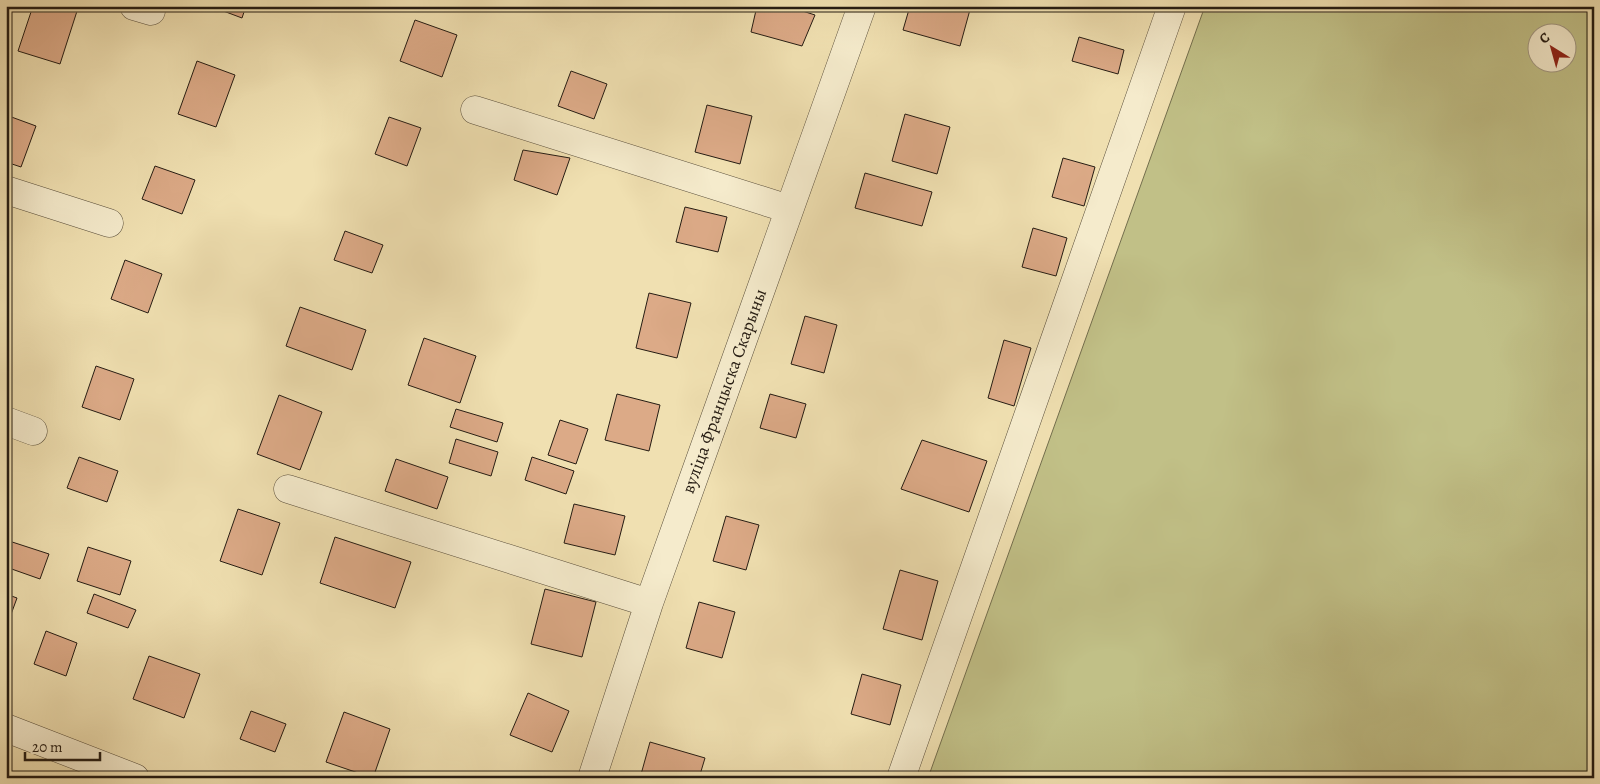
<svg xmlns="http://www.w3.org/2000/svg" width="1600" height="784" viewBox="0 0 1600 784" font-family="Alegreya,serif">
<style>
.green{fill:#c1c087;stroke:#736e4d;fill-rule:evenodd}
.building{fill:#dcaa87;stroke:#251c13}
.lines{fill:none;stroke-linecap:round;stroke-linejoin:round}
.minor-casing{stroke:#584d3a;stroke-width:29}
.minor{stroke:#f5ebcc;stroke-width:28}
.labels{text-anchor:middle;stroke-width:5;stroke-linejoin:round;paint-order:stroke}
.street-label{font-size:18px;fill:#251c13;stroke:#f5ebcc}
</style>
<rect width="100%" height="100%" fill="#f0e0b1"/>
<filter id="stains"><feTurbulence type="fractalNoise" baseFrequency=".004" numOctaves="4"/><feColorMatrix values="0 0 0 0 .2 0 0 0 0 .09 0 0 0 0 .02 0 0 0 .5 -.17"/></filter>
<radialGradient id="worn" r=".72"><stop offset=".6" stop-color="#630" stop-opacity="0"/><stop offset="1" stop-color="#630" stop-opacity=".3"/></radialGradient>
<!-- green -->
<path class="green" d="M1205,6h389v772h-666zM1538,32h30v30h-30z"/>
<!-- building -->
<path class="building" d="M33,6h40l5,2 -18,56 -42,-13z
M210,6h36l-4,12z
M757,6h30l28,9 -13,31 -51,-14z
M910,6h61l-11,40 -57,-16z
M415,20l42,15 -15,42 -42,-16z
M1079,37l45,13 -6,24 -46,-13z
M197,61l38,14 -19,52 -38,-13z
M571,71l36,13 -13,35 -36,-13z
M707,105l45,11 -12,48 -45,-12z
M905,114l45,13 -13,47 -45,-13z
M6,115l30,11 -15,41 -15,-5z
M389,117l32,11 -14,38 -32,-12z
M523,150l47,8 -13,37 -43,-15z
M1063,158l32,9 -11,39 -32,-9z
M155,166l40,14 -13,34 -40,-15z
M865,173l67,19 -10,34 -67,-18z
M685,207l42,10 -9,35 -42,-10z
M1033,228l34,10 -11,38 -34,-9z
M345,231l38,14 -11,28 -38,-13z
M125,260l37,14 -14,39 -37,-14z
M649,293l42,10 -14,55 -41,-10z
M300,307l66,23 -14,40 -66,-24z
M805,316l32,9 -13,48 -33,-9z
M424,338l52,18 -16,47 -52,-18z
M1004,340l27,8 -17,58 -26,-8z
M96,366l38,13 -14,41 -38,-13z
M617,394l43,11 -11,46 -44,-11z
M770,394l36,10 -10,34 -36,-10z
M279,395l43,17 -22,58 -43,-16z
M456,409l47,14 -6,19 -47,-15z
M560,420l28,9 -12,35 -28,-9z
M456,439l42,13 -7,24 -42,-13z
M922,440l65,21 -18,51 -68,-23z
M79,457l39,14 -11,31 -40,-14z
M532,457l42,14 -8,23 -41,-14z
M396,459l52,18 -11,32 -52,-18z
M574,504l51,12 -10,39 -51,-12z
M238,509l42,14 -18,52 -42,-14z
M726,516l33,9 -13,45 -33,-9z
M335,537l76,25 -16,46 -75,-25z
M6,540l43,14 -9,25 -34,-12z
M88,547l43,14 -11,34 -43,-14z
M900,570l38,11 -16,59 -39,-11z
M545,589l51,13 -14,55 -51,-13z
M6,594l11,4 -11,30z
M94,594l42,16 -8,18 -41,-15z
M699,602l36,10 -13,46 -36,-10z
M46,631l31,12 -11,33 -32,-12z
M149,656l51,18 -16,44 -51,-19z
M862,674l39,11 -11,40 -39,-11z
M528,693l41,18 -17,41 -42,-17z
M251,711l35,13 -11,28 -35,-13z
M344,712l46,17 -17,49 -47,-16z
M650,742l55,16 -6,20h-59z"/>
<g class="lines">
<defs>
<path id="minor" d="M134,6l17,5
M475,110l314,99
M6,190l103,33
M6,421l27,10
M288,489l361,114
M6,728l129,50
M592,778l57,-175 213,-597
M901,778l271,-772"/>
</defs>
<!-- minor casing -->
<use href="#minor" class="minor-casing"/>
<!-- minor -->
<use href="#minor" class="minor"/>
</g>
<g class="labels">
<!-- street labels -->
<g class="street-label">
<text transform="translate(724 391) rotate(-70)" y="6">вуліца Францыска Скарыны</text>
</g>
</g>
<!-- margin -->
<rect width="1600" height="784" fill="none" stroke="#f0e0b1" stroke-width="25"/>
<rect x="8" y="8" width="1585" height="769" fill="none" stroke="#251c13" stroke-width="2.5"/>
<rect x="12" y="12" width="1575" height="759" fill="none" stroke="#251c13"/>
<!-- north arrow -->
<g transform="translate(1552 48) rotate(323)"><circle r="24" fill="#f5ebcc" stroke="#a29882"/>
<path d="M0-4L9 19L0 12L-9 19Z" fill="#8f2418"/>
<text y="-8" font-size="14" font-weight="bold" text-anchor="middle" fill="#251c13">С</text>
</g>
<!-- scale -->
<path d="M25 752v8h75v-8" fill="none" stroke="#251c13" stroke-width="2.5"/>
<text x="32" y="752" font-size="15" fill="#251c13" stroke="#f5ebcc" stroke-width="4" paint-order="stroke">20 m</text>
<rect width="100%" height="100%" filter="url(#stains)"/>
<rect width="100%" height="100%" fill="url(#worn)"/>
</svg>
